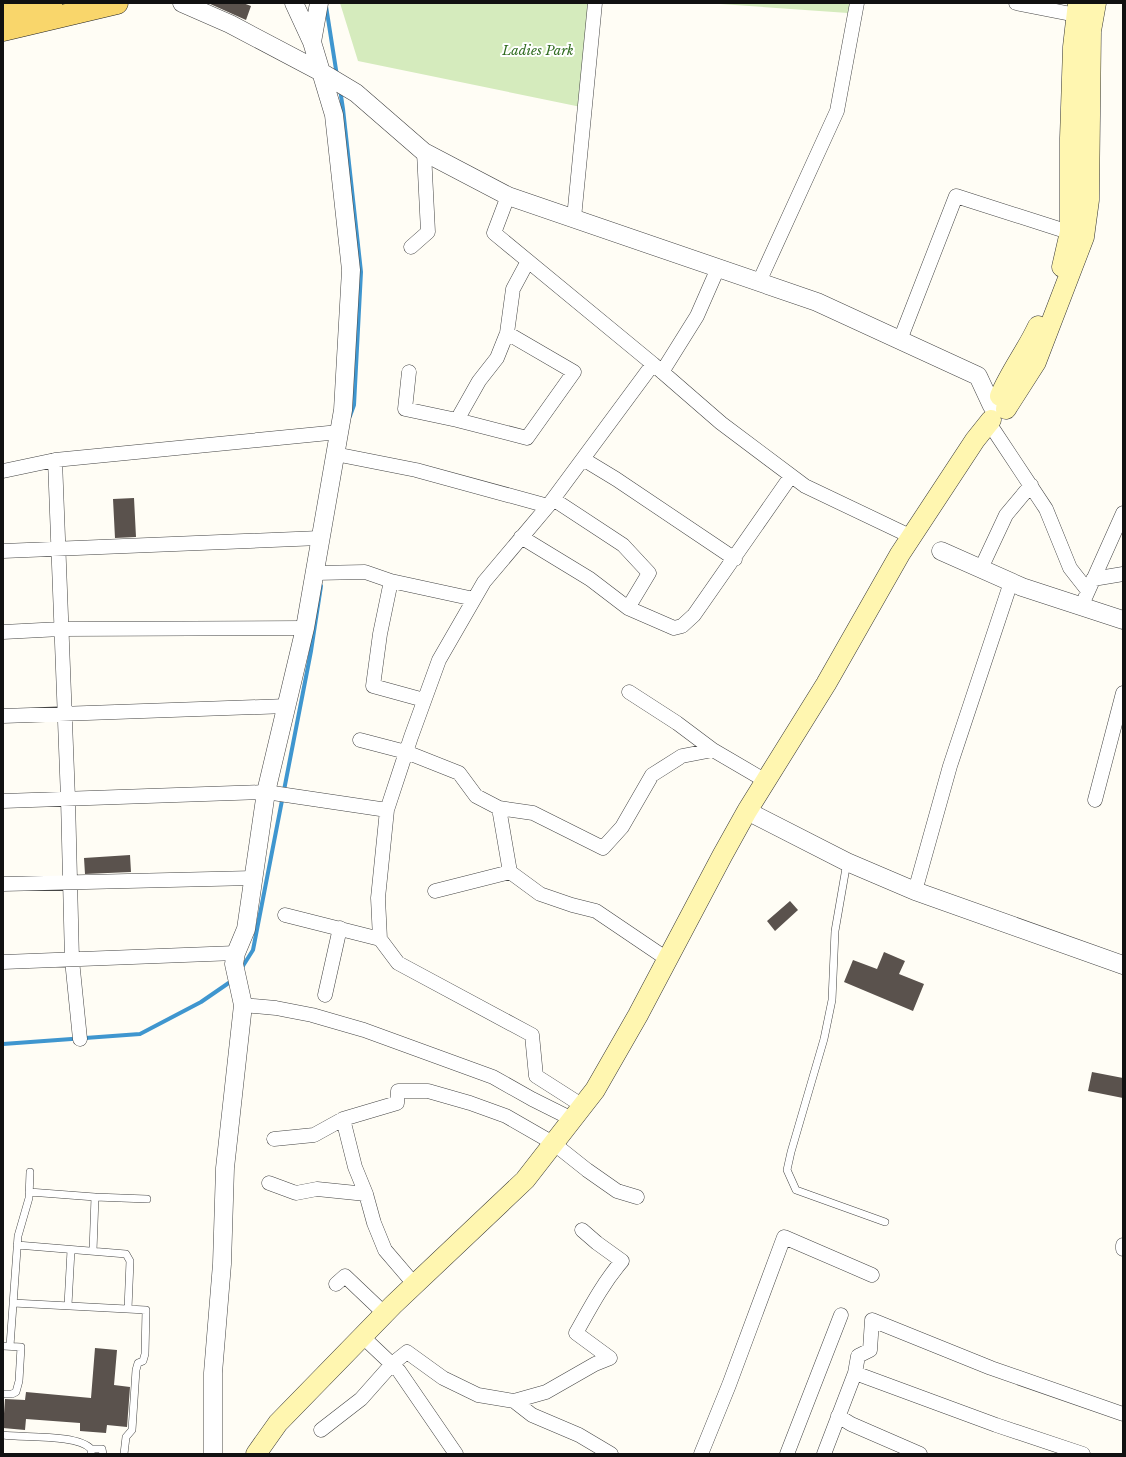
<svg xmlns="http://www.w3.org/2000/svg" width="1126" height="1457" viewBox="0 0 1126 1457" font-family="'Libre Baskerville',serif">
<style>
.green{fill:#d5ebbd}
.lines{fill:none;stroke-linecap:round;stroke-linejoin:round}
.stream{stroke:#3f96cf;stroke-width:4}
.building{fill:#5a524d}
.service-casing{stroke:#444;stroke-width:8}
.minor-casing{stroke:#444;stroke-width:15}
.tertiary-casing{stroke:#444;stroke-width:19}
.secondary-casing{stroke:#333;stroke-width:21}
.primary-casing{stroke:#222;stroke-width:23}
.service{stroke:#fff;stroke-width:7}
.minor{stroke:#fff;stroke-width:14}
.tertiary{stroke:#fff;stroke-width:18}
.secondary{stroke:#fff6b0;stroke-width:20}
.primary{stroke:#f9d66b;stroke-width:22}
.labels{text-anchor:middle;stroke-width:4;stroke-linejoin:round;paint-order:stroke}
.park-label{font-size:13px;font-style:italic;fill:#2f6b1f;stroke:#fff}
</style>
<rect width="100%" height="100%" fill="#fffdf5"/>
<!-- green -->
<path class="green" d="M340,3h250l-9,104 -223,-46z
M706,3h144l-2,10z"/>
<g class="lines">
<!-- stream -->
<path class="stream" d="M326,6l11,70
M340,89l3,20 18,163 -7,133 -4,11
M241,969l12,-19 58,-299 10,-65
M3,1044l137,-10 61,-32 32,-22"/>
</g>
<!-- building -->
<path class="building" d="M208,3h35l8,3 -5,14z
M134,498l2,39 -21,1 -2,-39z
M130,855l1,17 -46,2 -1,-16z
M790,901l8,9 -23,21 -8,-10z
M884,952l21,9 -6,13 25,10 -11,27 -69,-29 9,-22 24,9z
M1092,1072l31,6v20l-35,-7z
M95,1348l22,2 -3,35 16,2 -3,40 -20,-2 -1,8 -26,-2v-8l-54,-4 -1,11 -22,-2 2,-29 20,1 1,-8 65,6z"/>
<g class="lines">
<defs>
<path id="service" d="M847,862l-12,69 -3,69 -8,39 -33,113 -4,18 9,20 89,32
M29,1192l66,5 -2,54
M95,1197l52,2
M17,1245l109,9 4,7 -2,48
M13,1303l133,7 -1,44 -2,7 -5,2 -2,7 -4,60 -6,7 -2,17
M68,1305l3,-55
M3,1346l18,1 -2,34 -3,11 -4,2h-9
M10,1346l8,-110 11,-38 1,-26
M3,1435c20,3 75,-1 88,14v5
M91,1449h11l1,5"/>
<path id="minor" d="M1016,3l60,12
M508,196l-14,37 159,131 68,59 84,63 107,51
M574,218l21,-215
M411,247l17,-15 -4,-80
M759,282l78,-171 20,-108
M507,333l67,39 -47,66 -70,-18 22,-39 18,-23 10,-25 6,-44 15,-28
M900,340l56,-144 122,39
M409,372l-4,37 52,11
M662,372l35,-56 21,-48
M989,423l57,86 24,59 18,23
M335,454l81,16 132,36
M583,459l33,20 119,80
M55,460l13,339 4,161 8,79
M3,471l52,-11 284,-28
M553,499l70,46 26,28 -21,35
M521,537l69,42 38,29 46,20 8,-2 12,-11 97,-139
M3,551l317,-13
M984,570v-8l22,-47 25,-30
M315,573l50,-1 26,9
M1093,579l30,-5
M1085,598l38,-85
M3,632l58,-3 244,-1
M629,692l48,31 36,27
M424,700l-51,-14 7,-52 11,-53 83,18
M3,716l284,-10
M360,740l46,12 53,21 17,23 23,12 11,64 30,22 32,11 24,6 71,48
M1095,800l28,-107
M3,801l263,-9 121,18 -9,88 2,41 18,24 134,72 4,41 47,30
M499,808l34,5 70,35 19,-21 30,-52 30,-19 31,-6 53,31
M387,810l24,-73 28,-77 45,-78 64,-76 105,-142
M3,884l250,-6
M435,891l75,-19
M915,891l35,-125 61,-184
M285,915l95,24
M3,962l233,-9
M325,995l15,-67
M243,1005l33,3 36,7 52,15 129,47 39,22 40,20
M274,1139l40,-4 29,-16
M269,1183l27,10 21,-4 49,5
M1123,1245v4
M336,1284l9,-8 40,38
M415,1285l-30,-35 -11,-27 -8,-29 -11,-27 -12,-48 54,-16 1,-12h30l42,12 36,13 47,27 34,27 30,21 20,6
M363,1337l36,34 57,83
M855,1373l141,52 87,29
M514,1401l18,14 47,20 32,19
M838,1416l13,8 69,30
M321,1430l40,-31 31,-35 15,-12 36,26 35,17 36,6 32,-9 49,-28 15,-6 -34,-25c14,-25 27,-50 46,-72l-25,-18 -15,-13
M701,1454l28,-69 55,-148 88,38
M787,1454l54,-139
M824,1454l31,-81 3,-17 12,-6 2,-30 119,48 132,46"/>
<path id="tertiary" d="M182,3l48,21 91,48 35,21 68,59 84,44 309,106 161,74 14,30
M312,42l7,-39
M941,551l81,36 101,33
M747,811l100,51 68,29 208,74
M213,1454v-81l9,-109 3,-96 18,-163 -9,-41 2,-11 10,-24 20,-137 39,-164 38,-218 8,-140 -17,-155 -22,-73 -18,-39"/>
<path id="secondary" d="M1062,267l8,-35v-94l3,-91 5,-44
M1000,396c10,-24 27,-46 38,-70
M1006,409l30,-47 48,-125 5,-37 2,-169 5,-28
M256,1454l22,-31 115,-118 132,-125 70,-90 43,-75 84,-159 25,-45 79,-127 74,-130 75,-114 16,-20"/>
<path id="primary" d="M3,13l48,-10
M3,30l114,-27"/>
</defs>
<!-- service casing -->
<use href="#service" class="service-casing"/>
<!-- minor casing -->
<use href="#minor" class="minor-casing"/>
<!-- tertiary casing -->
<use href="#tertiary" class="tertiary-casing"/>
<!-- secondary casing -->
<use href="#secondary" class="secondary-casing"/>
<!-- primary casing -->
<use href="#primary" class="primary-casing"/>
<!-- service -->
<use href="#service" class="service"/>
<!-- minor -->
<use href="#minor" class="minor"/>
<!-- tertiary -->
<use href="#tertiary" class="tertiary"/>
<!-- secondary -->
<use href="#secondary" class="secondary"/>
<!-- primary -->
<use href="#primary" class="primary"/>
</g>
<g class="labels">
<!-- park labels -->
<g class="park-label">
<text x="538" y="55">Ladies Park</text>
</g>
</g>
<!-- border -->
<rect width="1126" height="1457" fill="none" stroke="#111111" stroke-width="8"/>
</svg>
